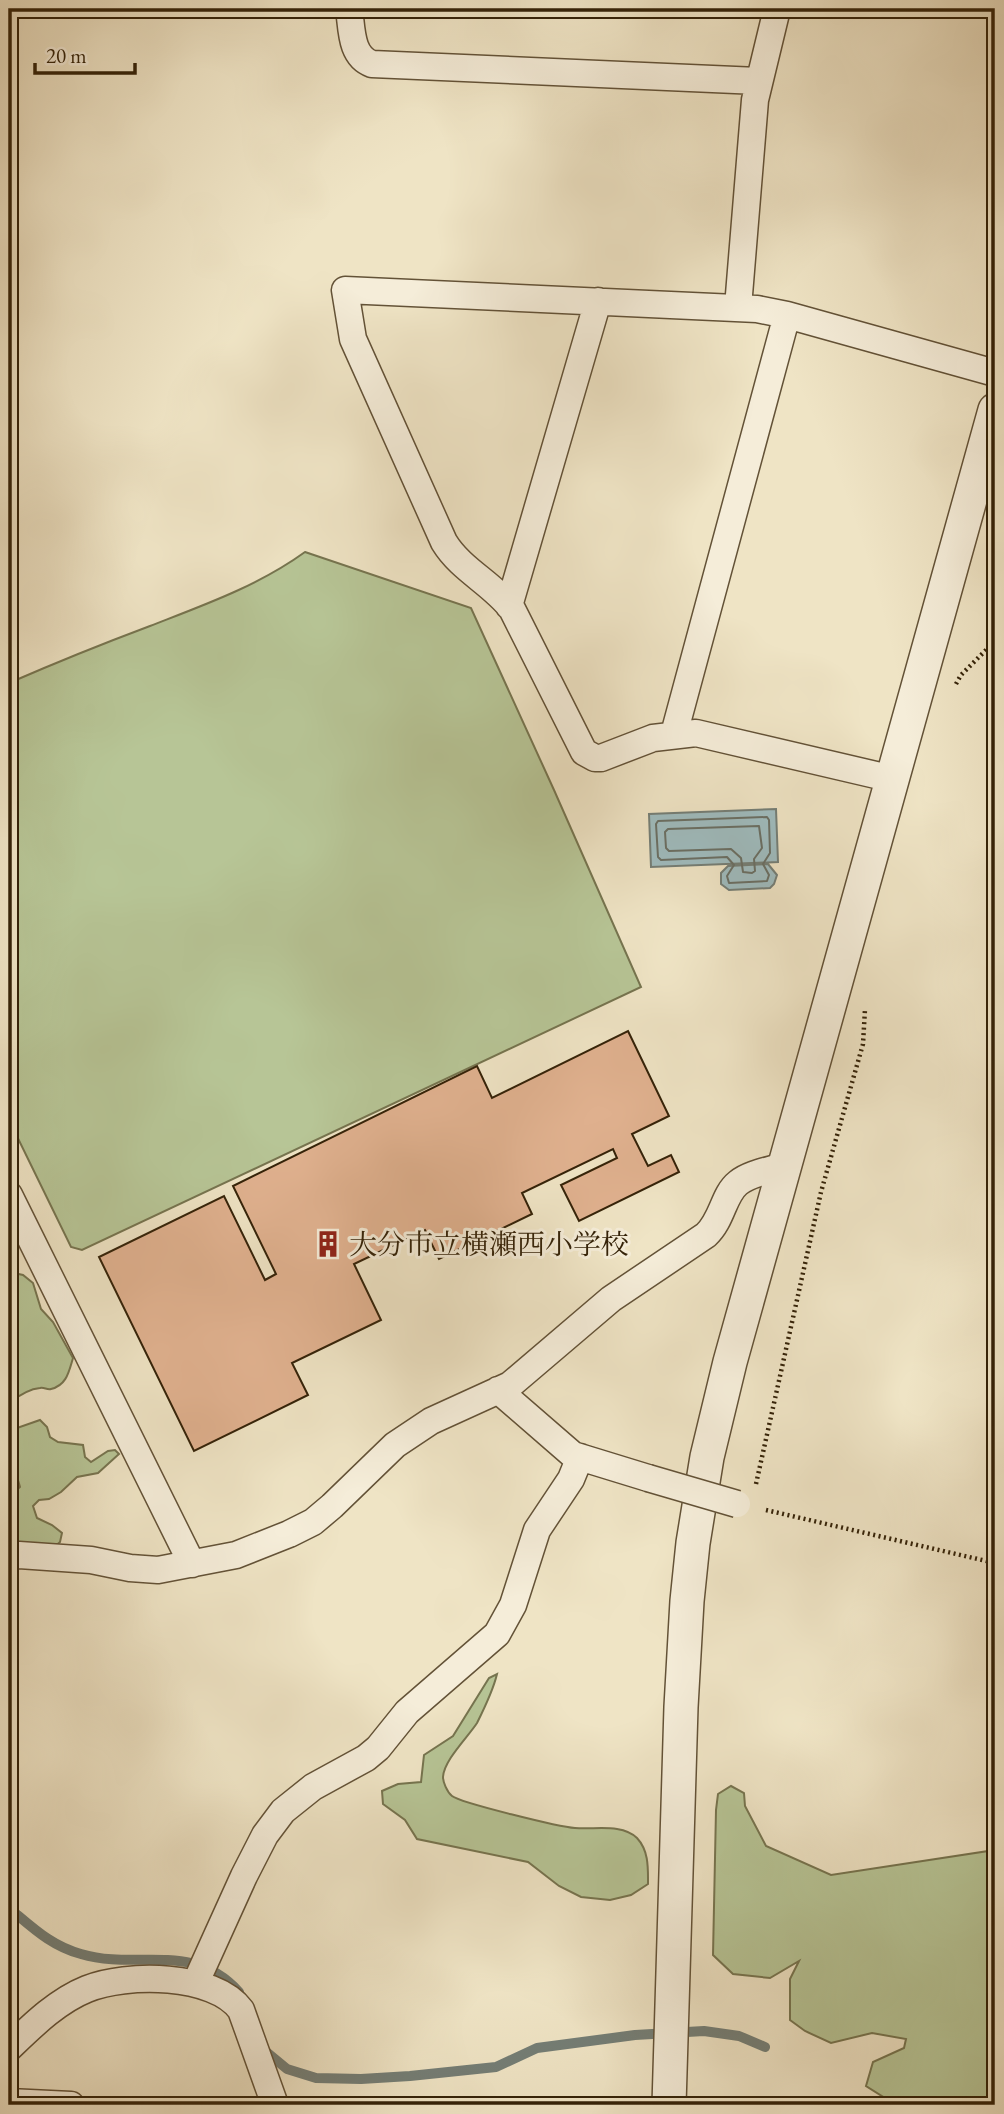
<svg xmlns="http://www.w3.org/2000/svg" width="1004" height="2114" viewBox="0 0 1004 2114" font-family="'EB Garamond','Noto Serif JP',serif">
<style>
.green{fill:#b7c596;stroke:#76744f;stroke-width:2}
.water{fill:#9fbcbf;stroke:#747e76;stroke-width:2}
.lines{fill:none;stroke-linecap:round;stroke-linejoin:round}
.shore{stroke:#6a6f64;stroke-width:2}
.stream{stroke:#747e76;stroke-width:10}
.building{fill:#e0b18f;stroke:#342208;stroke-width:2}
.minor-casing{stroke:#635237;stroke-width:29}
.tertiary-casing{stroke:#635237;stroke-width:36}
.path{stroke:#342208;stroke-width:4.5;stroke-dasharray:2 3.5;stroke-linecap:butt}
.minor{stroke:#f5edd9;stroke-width:26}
.tertiary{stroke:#f5edd9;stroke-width:33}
.minor-bridge-casing{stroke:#635237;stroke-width:29;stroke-linecap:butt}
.minor-bridge{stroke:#f5edd9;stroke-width:26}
.labels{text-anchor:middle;stroke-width:6;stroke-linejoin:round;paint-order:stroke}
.poi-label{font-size:28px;fill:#342208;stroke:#f5edd9;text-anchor:start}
</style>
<rect width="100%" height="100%" fill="#efe4c5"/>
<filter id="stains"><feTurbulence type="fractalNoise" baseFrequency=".00286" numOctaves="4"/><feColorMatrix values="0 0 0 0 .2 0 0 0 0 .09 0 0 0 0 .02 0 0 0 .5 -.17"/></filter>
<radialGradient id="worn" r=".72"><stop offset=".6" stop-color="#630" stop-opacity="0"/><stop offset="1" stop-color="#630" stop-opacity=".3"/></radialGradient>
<!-- green -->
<path class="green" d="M305,552l166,56 83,182 87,197 -559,263 -11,-3 -62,-127v-405l4,-6 -4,-8v-18c46,-20 93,-39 141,-57 54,-21 108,-40 155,-74z
M14,1273l9,2 10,8 8,26 12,13 20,36c-4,13 -6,27 -22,31 -4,1 -7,-2 -11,-1 -12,1 -22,8 -31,15v-128z
M40,1420l7,7 3,10 8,5 25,3 2,12 6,5 17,-11 7,-1 4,4 -21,19 -21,4 -16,15 -12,7 -10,1 -6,6 4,12 15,7 10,8 -2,9 -8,7 -43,-9v-47l2,2 9,-8c-6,-24 -17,-33 -6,-58z
M497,1674c-4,17 -12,33 -20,49 -9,14 -33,37 -34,54 0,5 4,15 9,19 9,7 108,31 123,32 19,2 47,-5 62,10 12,13 11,30 11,46l-17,11 -21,5 -29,-3 -22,-11 -31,-24 -111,-23 -12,-19 -22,-16 -1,-13 16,-7 23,-2 3,-27 29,-19 36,-58z
M731,1786l13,7 1,13 21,40 65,29 164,-25v255h-87l-15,-2 -27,-17 7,-24 31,-14 2,-9 -34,-6 -41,10 -26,-12 -15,-11v-41l9,-18 -29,17 -37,-4 -20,-19 3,-145 2,-16z"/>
<!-- water -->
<path class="water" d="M776,809l2,53 -127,5 -2,-53z
M768,864l9,11 -3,9 -4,4 -41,2 -8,-6v-11l7,-7z"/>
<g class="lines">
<!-- shore -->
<path class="shore" d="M767,817l2,3 1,33 -7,11 6,11 -2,6 -38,2 -2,-7 7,-11 -7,-8 -66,3 -3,-3 -2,-33 2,-3z
M759,826l3,22 -8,11 1,12 -3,2 -9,-1 -2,-14 -10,-9 -62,2 -3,-3 -1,-16 3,-3z"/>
<!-- stream -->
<path class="stream" d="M9,1908c23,19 42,38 72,46 57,17 111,-14 158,38
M264,2050l23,19 29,9 45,1 49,-3 86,-9 41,-19 98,-13 69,-4 35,5 26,11"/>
</g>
<!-- building -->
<path class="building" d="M628,1031l41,85 -37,18 16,32 23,-11 8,17 -100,49 -18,-36 56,-27 -4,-9 -91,44 10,21 -93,45 -14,-29 -71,34 27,56 -89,43 16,32 -114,56 -95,-194 125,-61 41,84 11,-6 -43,-88 244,-120 15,32z"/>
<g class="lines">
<defs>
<path id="minor" d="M349,9c3,19 1,47 23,55l386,17
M738,307l17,-207 22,-91
M509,606l89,-305
M674,734l113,-419
M893,779l-197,-46 -43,5 -52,20h-6l-11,-6 -72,-143c-20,-26 -51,-39 -68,-67l-91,-203 -8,-49 412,19 30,6 208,58
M9,1195l183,369
M498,1390l75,65 75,23
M9,1557l10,-2 72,5 39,8 28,2 78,-15 53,-21 24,-12 19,-16 63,-61 36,-24 79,-36 101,-86 95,-64c17,-16 17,-40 32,-52 12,-10 34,-13 48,-18
M196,1982l48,-106 21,-41 18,-24 30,-24 53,-29 12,-10 29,-36 90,-78 16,-29 24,-75 34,-51 9,-22
M9,2048c23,-22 48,-47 78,-59 39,-16 127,-16 154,21l34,95
M9,2102l62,3"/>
<path id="tertiary" d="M669,2105l12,-398 6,-106 6,-58 14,-86 23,-95 265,-952"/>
</defs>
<!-- minor casing -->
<use href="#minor" class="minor-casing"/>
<!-- tertiary casing -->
<use href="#tertiary" class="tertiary-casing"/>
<!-- path -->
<path class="path" d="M956,684l5,-9 34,-34
M756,1484l65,-292 42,-148 2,-35
M766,1510l229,53"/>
<!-- minor -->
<use href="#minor" class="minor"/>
<!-- tertiary -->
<use href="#tertiary" class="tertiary"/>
<defs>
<path id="minor-bridge" d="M648,1478l89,26"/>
</defs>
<!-- minor-bridge casing -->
<use href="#minor-bridge" class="minor-bridge-casing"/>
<!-- minor-bridge -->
<use href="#minor-bridge" class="minor-bridge"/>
</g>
<!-- icons -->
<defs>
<symbol id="building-bare" viewBox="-9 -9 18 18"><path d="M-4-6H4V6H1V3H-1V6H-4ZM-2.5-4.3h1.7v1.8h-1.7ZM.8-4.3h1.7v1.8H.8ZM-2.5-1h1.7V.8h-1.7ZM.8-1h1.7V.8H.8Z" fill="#8f2418" stroke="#f5edd9" stroke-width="2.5" paint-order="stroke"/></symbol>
</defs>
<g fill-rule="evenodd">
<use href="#building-bare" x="309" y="1225" width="38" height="38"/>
</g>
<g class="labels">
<!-- poi labels -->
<g class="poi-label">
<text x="349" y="1254">大分市立横瀬西小学校</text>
</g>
</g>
<!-- margin -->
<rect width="1004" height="2114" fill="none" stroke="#efe4c5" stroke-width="35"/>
<rect x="10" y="10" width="983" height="2093" fill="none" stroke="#342208" stroke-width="3.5"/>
<rect x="18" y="18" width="969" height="2079" fill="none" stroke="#342208" stroke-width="2"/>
<!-- scale -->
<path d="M35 63v10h100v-10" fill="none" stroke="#342208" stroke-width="3.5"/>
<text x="46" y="63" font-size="21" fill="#342208" stroke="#f5edd9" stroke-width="5" paint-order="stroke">20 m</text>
<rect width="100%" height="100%" filter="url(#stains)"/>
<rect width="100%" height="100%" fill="url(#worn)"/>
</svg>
